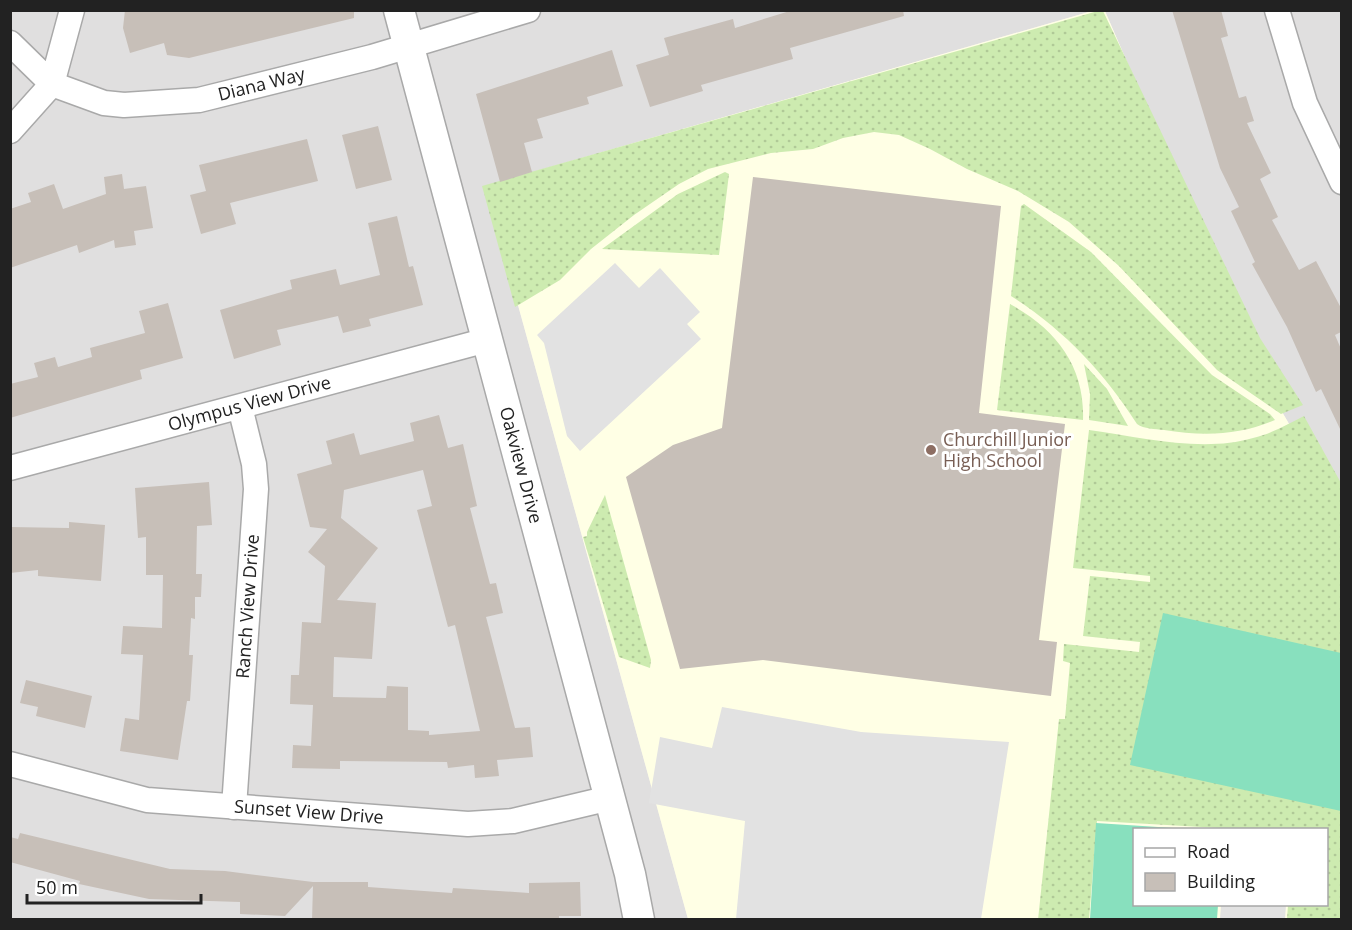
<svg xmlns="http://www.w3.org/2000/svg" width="1352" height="930" viewBox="0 0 1352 930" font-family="'Open Sans',sans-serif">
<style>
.residential{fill:#e0dfdf}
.education{fill:#ffffe5;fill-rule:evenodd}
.grass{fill:url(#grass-dots)}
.pitch{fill:#88e0be}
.parking{fill:#e2e2e2}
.building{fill:#c7bfb8;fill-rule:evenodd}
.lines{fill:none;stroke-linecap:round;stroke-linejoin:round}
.minor-casing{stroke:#a9a9a9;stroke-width:27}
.tertiary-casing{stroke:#a9a9a9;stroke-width:33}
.minor{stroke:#fff;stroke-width:24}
.tertiary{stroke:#fff;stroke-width:30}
.education-dot{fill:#8d6e63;stroke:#fff;stroke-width:2}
.labels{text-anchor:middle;stroke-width:6;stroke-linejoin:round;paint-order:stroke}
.street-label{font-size:18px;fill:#222;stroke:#fff}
.education-label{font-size:18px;fill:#785e54;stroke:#fff;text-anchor:start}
</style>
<defs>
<pattern id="grass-dots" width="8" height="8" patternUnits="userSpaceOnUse" patternTransform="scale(1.5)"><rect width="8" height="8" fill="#cdebb0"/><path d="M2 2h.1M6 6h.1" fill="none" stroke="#b0c997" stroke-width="1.8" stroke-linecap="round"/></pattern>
</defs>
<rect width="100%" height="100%" fill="#f2efe9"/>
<!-- residential -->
<path class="residential" d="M10,11h1082l-607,175 203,733h-677z
M1105,11h236v502l-74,-127z"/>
<!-- education -->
<path class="education" d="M1092,11h13l162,375 74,127v406h-653l-203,-733zM1134,830h192v74h-192z"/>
<!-- grass -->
<path class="grass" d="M1098,11h5l157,327 43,67 -22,9 -64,-44 -98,-104 -50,-44 -51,-31 -51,-22 -37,-20 -31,-14 -25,-3 -31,6 -30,11 -42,4 -63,16 -29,15 -45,31 -43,34 -31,31 -45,27 -33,-121z
M725,172l4,2 -10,81 -117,-6 76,-55z
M1024,204l67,48 121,123 58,39 5,6c-37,16 -73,16 -111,10 -9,-1 -20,-1 -27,-6 -34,-53 -73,-94 -126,-128l10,-90z
M1010,304c46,25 75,62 73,116l-86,-10z
M1084,364l23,25 21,37 -39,-6 1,-26z
M1304,416l37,67v436h-54l1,-14 38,-1v-74l-89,-1 -140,-8 -8,98 -51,1 21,-201h6l5,-56 -7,-2 1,-17 75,8 1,-10 -57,-6 7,-60 60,6v-6l-77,-8 16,-138c52,7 113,23 164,8 18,-4 35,-14 51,-22z
M605,495l46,165 -1,8 -31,-11 -36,-120 4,-1v-4z"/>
<!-- pitch -->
<path class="pitch" d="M1163,613l178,40v158l-211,-46z
M1096,823l93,6 -55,1v74l84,1 -1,14h-127z"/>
<!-- parking -->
<path class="parking" d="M615,263l24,25 21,-20 40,44 -13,12 14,15 -121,112 -13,-15 -23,-93 -7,-8z
M722,707l139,25 148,10 -28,177h-245l9,-98 -96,-18 11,-66 52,11z
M1221,905h65l-1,14h-65z"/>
<!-- building -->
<path class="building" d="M125,10h229v8l-165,40 -22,-3 -3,-12 -34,10 -7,-25z
M793,10h110l1,6 -114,32 3,11 -92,26 2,6 -53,16 -14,-42 33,-10 -5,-17 69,-19 2,9z
M1172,10h49l7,26 -7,2 18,60 7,-2 8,25 -7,2 24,50 -11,6 18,38 -6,3 27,50 17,-9 25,47v24l-6,3 6,14v82l-20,-42 -5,3 -29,-65 -35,-63 3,-2 -24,-51 8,-4 -19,-39z
M612,50l11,36 -36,11 2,7 -52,15 6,19 -19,5 8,29 -32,10 -24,-88z
M378,126l14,54 -36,9 -14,-54z
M307,139l11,42 -88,22 6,21 -35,10 -11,-39 16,-4 -7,-26z
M122,174l2,15 22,-3 7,42 -19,3 2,14 -21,3 -1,-8 -35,13 -2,-8 -67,23v-59l21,-7 -3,-9 26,-9 9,25 43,-15 -2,-17z
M753,177l248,29 -22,207 86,11 -26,216 18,2 -6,54 -288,-36 -83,9 -54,-192 47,-32 49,-17z
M397,216l12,51 4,-1 10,39 -54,14 2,7 -28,7 -5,-17 -61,14 4,15 -47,14 -14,-49 72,-21 -2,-9 46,-11 4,16 40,-10 -12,-52z
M168,303l15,55 -43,12 2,9 -132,39v-34l28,-7 -4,-14 21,-6 3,10 34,-10 -2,-9 55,-15 -6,-22z
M439,415l9,33 15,-4 14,62 -7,2 20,76 6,-1 7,30 -17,4 29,111 15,-1 3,30 -36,3 2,16 -24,2 -1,-13 -26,3 -1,-6 -107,-1v8l-48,-1 1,-23 18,1 2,-41 -23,-1 1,-29h8l3,-53 19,1 4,-57 -17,-14 19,-23 -17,-2 -13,-53 35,-10 -6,-23 28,-8 6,22 54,-14 -4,-18zM423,470l9,36 -15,4 31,117 7,-2 25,106 -51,4v-4l-21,-1v-43l-21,-1 -1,12 -53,-1 1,-40 38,2 4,-56 -39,-3 41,-52 -37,-30 3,-28z
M209,482l3,43 -15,1 -1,48h6l-1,23h-6v22l-4,-1 -2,37h4l-3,46h-3l-9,59 -58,-9 5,-33 14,2 4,-65 -22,-1 2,-28 39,2 1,-53h-17v-38l-8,1 -3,-50z
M69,522l36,3 -4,56 -63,-5v-6l-28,3v-46l59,1z
M26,680l66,16 -7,32 -49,-12 2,-9 -18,-4z
M20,833l150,36 55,2 88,11h55v5l84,6 1,-5 76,5v-10l51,-1 1,34h-22v4h-247l1,-34 -28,30 -45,-2v-12l-91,-3 -70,-15 1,-3 -70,-19v-25l8,2z"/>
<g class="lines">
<defs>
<g id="minor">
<path d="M1277,10l28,93 37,79"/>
<path d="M10,43l42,41 20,-74"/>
<path id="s1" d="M10,131l42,-47 52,19 20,2 75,-5 173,-43 156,-47"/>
<path id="s2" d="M10,468l477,-128"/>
<path id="s3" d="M10,764l137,36 321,24 45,-3 97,-23"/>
<path id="s4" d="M234,807l22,-318 -2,-25 -14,-57"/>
</g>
<g id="tertiary">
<path id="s5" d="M399,10l231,864 9,46"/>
</g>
</defs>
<!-- minor casing -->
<use href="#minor" class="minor-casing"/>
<!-- tertiary casing -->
<use href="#tertiary" class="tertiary-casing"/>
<!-- minor -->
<use href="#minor" class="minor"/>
<!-- tertiary -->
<use href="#tertiary" class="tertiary"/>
</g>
<!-- markers -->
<circle class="education-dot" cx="931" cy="450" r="6"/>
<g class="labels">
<!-- street labels -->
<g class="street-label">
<text dy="6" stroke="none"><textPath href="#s1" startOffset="278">Diana Way</textPath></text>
<text dy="6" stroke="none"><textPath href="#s2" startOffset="248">Olympus View Drive</textPath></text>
<text dy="6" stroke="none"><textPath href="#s5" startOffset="471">Oakview Drive</textPath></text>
<text dy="6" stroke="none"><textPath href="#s4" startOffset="201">Ranch View Drive</textPath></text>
<text dy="6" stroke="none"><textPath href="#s3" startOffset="304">Sunset View Drive</textPath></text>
</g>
<!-- education labels -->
<g class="education-label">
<text x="943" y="446">Churchill Junior<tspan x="943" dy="21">High School</tspan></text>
</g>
</g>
<!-- border -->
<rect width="1352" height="930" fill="none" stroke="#222222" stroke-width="24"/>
<!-- legend -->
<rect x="1133" y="828" width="195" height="78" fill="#ffffff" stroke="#a7a7a7" stroke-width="1.5"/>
<rect x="1145" y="848" width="30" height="9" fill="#ffffff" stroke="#a7a7a7" stroke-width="1.5"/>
<text x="1187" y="858" font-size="18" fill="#222222">Road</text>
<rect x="1145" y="873" width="30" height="18" fill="#c7bfb8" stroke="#a7a7a7" stroke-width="1.5"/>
<text x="1187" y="888" font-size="18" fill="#222222">Building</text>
<!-- scale -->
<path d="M27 894v9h174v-9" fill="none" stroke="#222222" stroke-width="3"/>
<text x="36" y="894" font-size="18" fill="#222222" stroke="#ffffff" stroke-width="4.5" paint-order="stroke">50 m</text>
</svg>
